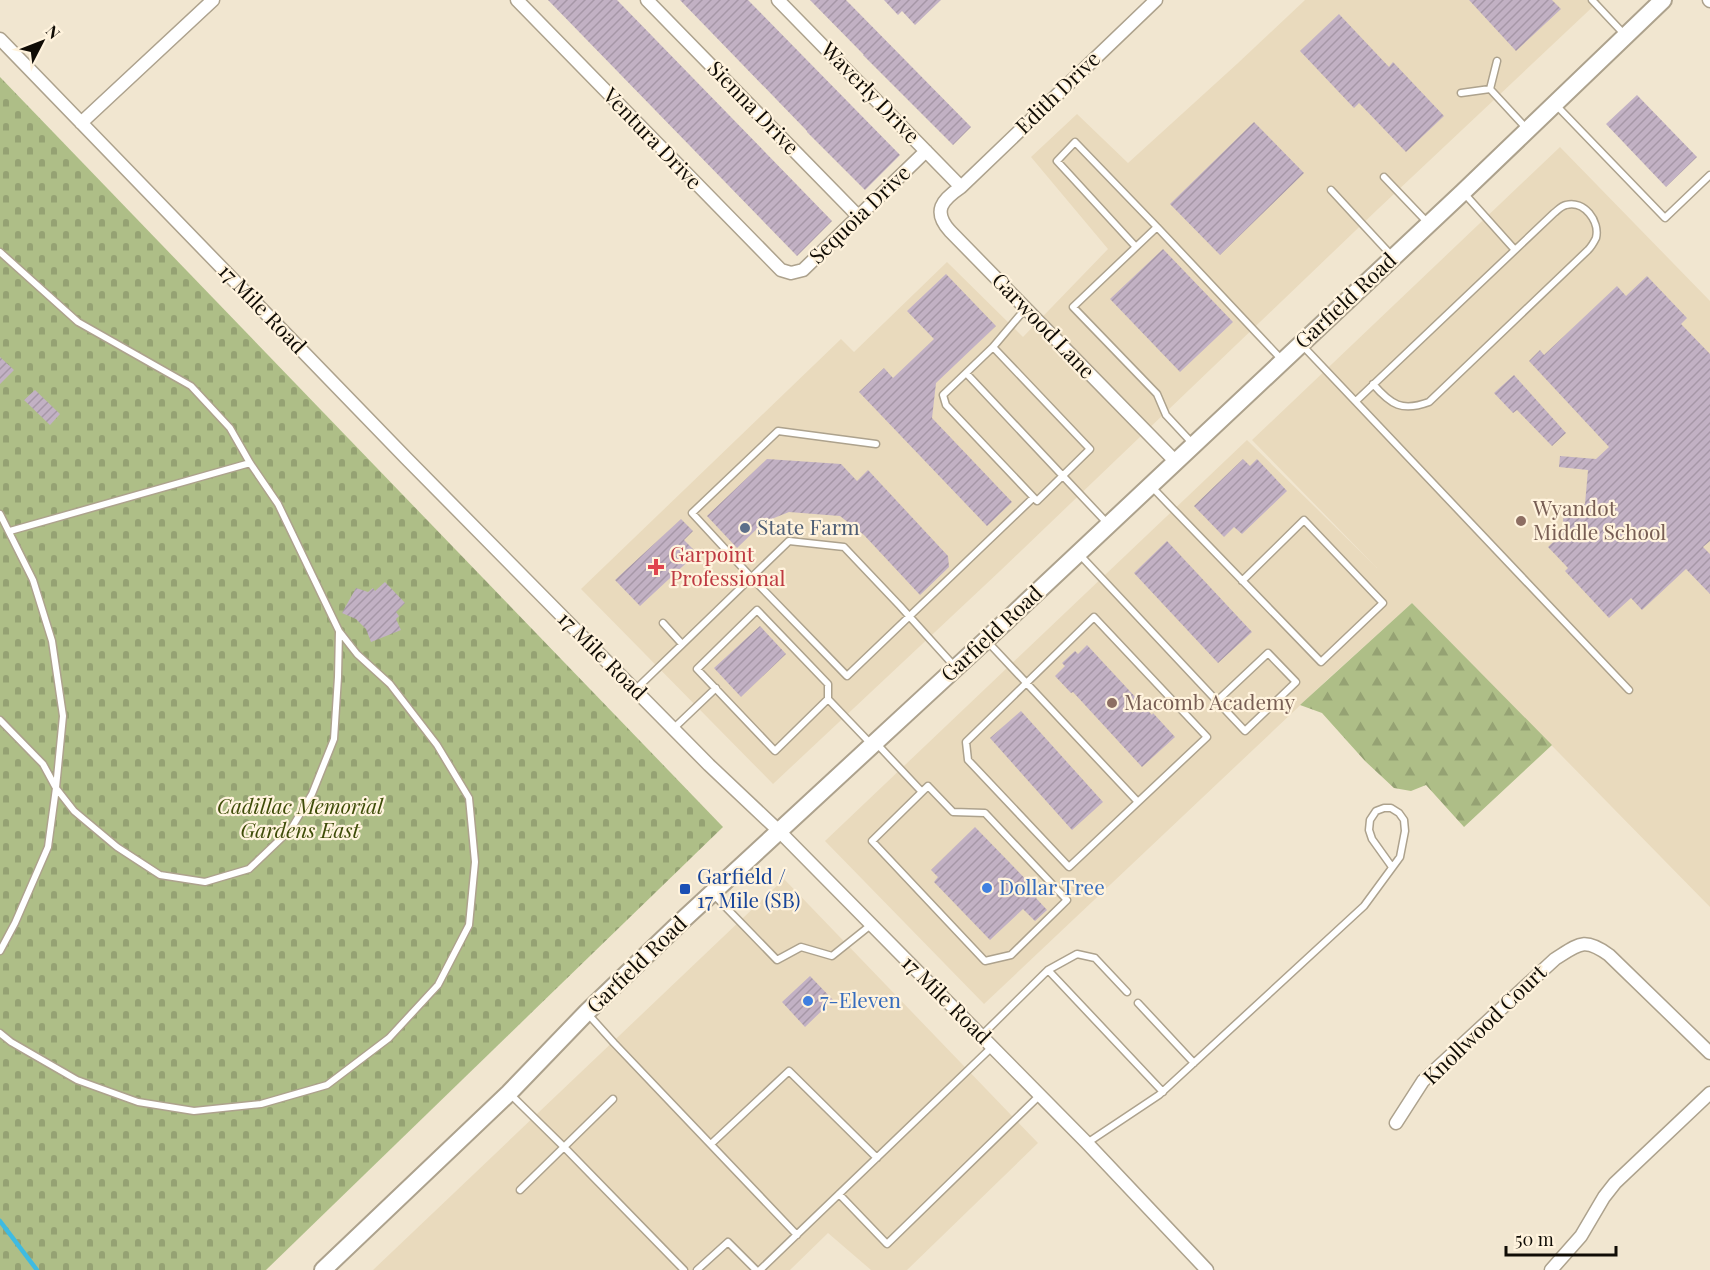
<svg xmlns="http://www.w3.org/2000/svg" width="1710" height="1270" viewBox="0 0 1710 1270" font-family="'Playfair Display',serif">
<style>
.built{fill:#e9dabd}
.forest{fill:url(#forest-firs)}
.cemetery{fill:url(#cemetery-stones)}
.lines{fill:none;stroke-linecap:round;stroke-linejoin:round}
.stream{stroke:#3fbbe1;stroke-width:4.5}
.building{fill:url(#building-hatch)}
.lane-casing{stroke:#ada28d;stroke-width:9}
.street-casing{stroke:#ada28d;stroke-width:15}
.secondary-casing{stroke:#ada28d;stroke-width:20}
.lane{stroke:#fff;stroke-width:6}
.street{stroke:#fff;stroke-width:12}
.secondary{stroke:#fff;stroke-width:16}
.education-dot{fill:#8d6e63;stroke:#fff3dd;stroke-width:2}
.service-dot{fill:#5c6f8a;stroke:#fff3dd;stroke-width:2}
.health-dot{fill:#e0444e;stroke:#fff3dd;stroke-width:2}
.shop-dot{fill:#3f7fe0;stroke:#fff3dd;stroke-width:2}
.transit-dot{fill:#1a4fb4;stroke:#fff3dd;stroke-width:2}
.labels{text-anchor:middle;stroke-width:4.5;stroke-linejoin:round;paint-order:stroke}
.street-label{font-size:21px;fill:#100c05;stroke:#fff3dd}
.education-label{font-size:21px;fill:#785e54;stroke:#fff3dd;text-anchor:start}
.service-label{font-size:21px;fill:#4e5e75;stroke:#fff3dd;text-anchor:start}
.health-label{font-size:21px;fill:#be3a42;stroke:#fff3dd;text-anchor:start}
.park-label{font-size:21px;font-style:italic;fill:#3e4c08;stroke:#fff3dd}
.transit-label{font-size:21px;fill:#164399;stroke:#fff3dd;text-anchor:start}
.shop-label{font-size:21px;fill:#366cbe;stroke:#fff3dd;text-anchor:start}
</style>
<defs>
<pattern id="forest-firs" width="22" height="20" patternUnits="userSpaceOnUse" patternTransform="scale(1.5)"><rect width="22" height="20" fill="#aebe87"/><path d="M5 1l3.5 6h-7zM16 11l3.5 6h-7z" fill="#95a273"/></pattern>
<pattern id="cemetery-stones" width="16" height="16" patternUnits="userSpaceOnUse" patternTransform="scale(1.5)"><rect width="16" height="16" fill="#aebe87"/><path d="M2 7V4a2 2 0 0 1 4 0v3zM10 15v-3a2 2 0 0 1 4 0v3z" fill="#95a273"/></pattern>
<pattern id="building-hatch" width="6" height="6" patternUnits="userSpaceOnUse" patternTransform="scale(1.5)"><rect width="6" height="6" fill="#c2b1c4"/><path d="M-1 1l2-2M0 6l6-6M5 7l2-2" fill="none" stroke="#a697a7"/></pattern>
</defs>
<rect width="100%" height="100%" fill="#f1e6d0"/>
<!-- built -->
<path class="built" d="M1305,0h295l-222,209 -378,362 -227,213 -192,-195 260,-250 13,13 93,-90 76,75 85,-88 -77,-92 46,-43 51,49 110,-100z
M1560,147l150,154v606l-298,-304 -84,76 -344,325 -159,-163 422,-401 130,128 -125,-128z
M784,879l254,264 -131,127h-36l-43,-37 -38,37h-417z"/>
<!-- forest -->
<path class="forest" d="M1412,603l140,142 -88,82 -38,-42 -15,6 -17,-3 -29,-27 -43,-48 -22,-8z"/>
<!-- cemetery -->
<path class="cemetery" d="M0,77l723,750 -457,443h-266z"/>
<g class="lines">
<!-- stream -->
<path class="stream" d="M0,1221l37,49"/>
</g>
<!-- building -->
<path class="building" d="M548,0h69l215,221 -35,35z
M680,0h68l152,155 -35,35 -58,-58v-1z
M810,0h36l125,127 -18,18 -90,-90h1z
M884,0h57l-26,25 -13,-14 -4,4z
M1469,0h83l9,9 -45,42z
M1339,14l50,53 4,-5 51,54 -38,36 -47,-49 -5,5 -54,-57z
M1637,95l60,62 -31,30 -60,-63z
M1254,122l50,51 -84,82 -50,-51z
M1163,249l70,73 -53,50 -70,-73z
M946,274l50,52 -60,57 -4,35 80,84 -25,24 -128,-134 25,-24 9,10 41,-39 -27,-28z
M1647,276l40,42 -6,6 29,30v187l-7,6 7,7v40l-24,-25 -44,41 -11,-12 -22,20 -44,-47 3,-3 -20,-21 21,-20 -6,-6 1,-10 8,-8 13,1 3,-34 -29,-3 1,-11 36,3 13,-12 -80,-86 11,-11 4,5 73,-69 9,10z
M0,357l14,13 -14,14z
M1514,375l52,58 -14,13 -35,-36 -4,3 -19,-20z
M35,390l25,24 -10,11 -26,-25z
M767,459l74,5 16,17 11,-11 80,86 1,11 -29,28 -56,-60 -24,-19 -51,-4 -25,10 -27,26 -30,-32z
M1243,459l7,7 7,-7 30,32 -45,43 -8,-7 -10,10 -30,-31z
M681,519l12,12 -9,9 13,13 -57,53 -25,-26z
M1167,541l85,91 -34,31 -84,-90z
M385,582l20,21 -9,9 3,4 -3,3 5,11 -30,12 -5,-13 -10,-10 -14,-6 14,-25 12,4 5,-4 2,3z
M760,626l26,28 -45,43 -27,-29z
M1087,645l65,70 1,-2 22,24 -33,30 -69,-75 -2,1 -16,-17 10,-10 -3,-3 13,-12 3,3z
M1021,711l82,91 -31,28 -82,-92z
M975,827l65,67 -4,4 11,12 -12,11 -12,-12 -33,31 -56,-58 4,-5 -7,-7z
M810,976l23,24 -28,27 -23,-25z"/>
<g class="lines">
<defs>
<path id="lane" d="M1592,0l32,34
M1490,89l36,39
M1461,93l29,-4 7,-28
M1555,104l110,114 45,-43
M1384,177l43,45
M1331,190l61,66
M1463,192l52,58
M1136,247l-79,-86 18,-19 82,85
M0,252l78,70 113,64 39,42 20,35 28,41 61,127 -1,46 -4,62 -22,55 -21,35 -42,40 -44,13 -45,-7 -43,-28 -43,-36 -18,-23 7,-72 -11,-75 -19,-61 -33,-66
M1301,344l328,346
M993,347l97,102 -53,52 -91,-96 -3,-10 50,-48 33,-39
M966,373l142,151
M1356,401l198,-188c4,-3 7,-7 12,-8 18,-5 34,16 30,33 -2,4 -5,9 -8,12l-159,152c-27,10 -38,3 -56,-18
M876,444l-98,-13 -86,82 59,64 96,99 186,-178
M1193,444l-27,-29 -9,-21 -84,-87 84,-80 125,133
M1151,486l22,23 148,153 62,-59 -79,-83 -62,61
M10,531l240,-68
M1080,555c55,59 110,118 165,176l51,-49 -28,-29 -51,48
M1094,617l113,120 -138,130 -101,-107 -2,-18z
M663,623l19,21
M987,641l151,161
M635,690l154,-149 55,6 56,59 56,62
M828,699v-15l-71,-74 -60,59 78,82 53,-52 43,45
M0,720l43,44 13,24 -8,59 -33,76 -15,28
M673,729l43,-41
M877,744l45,48
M928,786l25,26 32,1 82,87 -56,55 -26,6 -113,-120z
M713,894l64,66 24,-13 31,9 40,-32
M1048,970l115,122
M1138,1003l56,60
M587,1013l27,30 183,192
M0,1033l11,9 66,38 61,22 56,9 67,-7 66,-19 62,-47 49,-53 31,-60 6,-63 -6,-64 -32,-53 -47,-61 -33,-30 -18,-23
M981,1036l67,-66 29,-16 18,4 32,34
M509,1093l56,55 119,122
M1087,1143l72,-48 205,-189 36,-49 5,-26 -1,-11 -5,-7 -8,-5h-7l-8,3 -6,9 -1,10 3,9 20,28
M711,1144l78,-73 88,87
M520,1190l93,-91
M839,1194l48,50 153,-149
M697,1270l31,-28 28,28
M760,1270l232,-223"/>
<path id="street" d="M517,0l264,270 10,3 12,-3 123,-119
M647,0l211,216
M778,0l183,187
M1156,0l-195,187c-19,13 -29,24 -11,44l225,230
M1709,0l1,1
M0,39l406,419 303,307 71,67 307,311 120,127
M81,123l132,-123
M1396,1123l27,-42 132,-122c24,-15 29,-22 54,-4l101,98
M1551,1270l30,-34 23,-39 11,-14 95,-90"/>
<path id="secondary" d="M323,1270l186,-177 78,-81 98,-94 301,-278 477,-448 200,-192"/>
</defs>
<!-- lane casing -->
<use href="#lane" class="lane-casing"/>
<!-- street casing -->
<use href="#street" class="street-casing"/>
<!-- secondary casing -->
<use href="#secondary" class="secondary-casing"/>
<!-- lane -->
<use href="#lane" class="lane"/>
<!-- street -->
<use href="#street" class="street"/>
<!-- secondary -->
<use href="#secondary" class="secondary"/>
</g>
<!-- markers -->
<g class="education-dot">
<circle cx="1521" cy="521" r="6"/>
<circle cx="1112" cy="703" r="6"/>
</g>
<circle class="service-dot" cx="745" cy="528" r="6"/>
<path class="health-dot" d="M653 558h6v6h6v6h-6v6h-6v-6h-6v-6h6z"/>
<g class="shop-dot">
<circle cx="987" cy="888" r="6"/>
<circle cx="808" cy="1001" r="6"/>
</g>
<rect class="transit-dot" x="679" y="883" width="12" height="12" rx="3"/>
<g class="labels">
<!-- street labels -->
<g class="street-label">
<text transform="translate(870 93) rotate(46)" y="7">Waverly Drive</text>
<text transform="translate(1058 93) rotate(-44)" y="7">Edith Drive</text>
<text transform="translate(753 108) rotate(46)" y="7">Sienna Drive</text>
<text transform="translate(652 139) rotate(46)" y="7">Ventura Drive</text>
<text transform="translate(860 215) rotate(-44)" y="7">Sequoia Drive</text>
<text transform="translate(1346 301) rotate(-43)" y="7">Garfield Road</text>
<text transform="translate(262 309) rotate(46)" y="7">17 Mile Road</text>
<text transform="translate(1043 326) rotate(46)" y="7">Garwood Lane</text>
<text transform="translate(992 634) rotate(-43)" y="7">Garfield Road</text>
<text transform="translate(602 656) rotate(45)" y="7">17 Mile Road</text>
<text transform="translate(637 965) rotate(-44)" y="7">Garfield Road</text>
<text transform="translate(946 1000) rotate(45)" y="7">17 Mile Road</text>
<text transform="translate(1485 1025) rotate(-44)" y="7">Knollwood Court</text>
</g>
<!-- education labels -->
<g class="education-label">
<text x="1533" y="516">Wyandot<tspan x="1533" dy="24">Middle School</tspan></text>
<text x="1124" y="710">Macomb Academy</text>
</g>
<!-- service labels -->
<g class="service-label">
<text x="757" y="535">State Farm</text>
</g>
<!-- health labels -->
<g class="health-label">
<text x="670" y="562">Garpoint<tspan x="670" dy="24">Professional</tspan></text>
</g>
<!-- park labels -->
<g class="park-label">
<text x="300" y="814">Cadillac Memorial<tspan x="300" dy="24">Gardens East</tspan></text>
</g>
<!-- transit labels -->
<g class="transit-label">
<text x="697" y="884">Garfield /<tspan x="697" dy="24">17 Mile (SB)</tspan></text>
</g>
<!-- shop labels -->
<g class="shop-label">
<text x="999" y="895">Dollar Tree</text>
<text x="820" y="1008">7-Eleven</text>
</g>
</g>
<!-- north arrow -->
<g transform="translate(42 42) rotate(48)" stroke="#fff3dd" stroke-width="4.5" paint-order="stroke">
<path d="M0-4.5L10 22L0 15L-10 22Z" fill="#100c05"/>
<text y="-9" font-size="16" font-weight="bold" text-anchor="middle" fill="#100c05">N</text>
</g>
<!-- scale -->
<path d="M1506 1246v9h110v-9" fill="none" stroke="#100c05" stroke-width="3"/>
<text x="1515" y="1246" font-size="18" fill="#100c05" stroke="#fff3dd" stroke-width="4.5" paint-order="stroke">50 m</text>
</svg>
